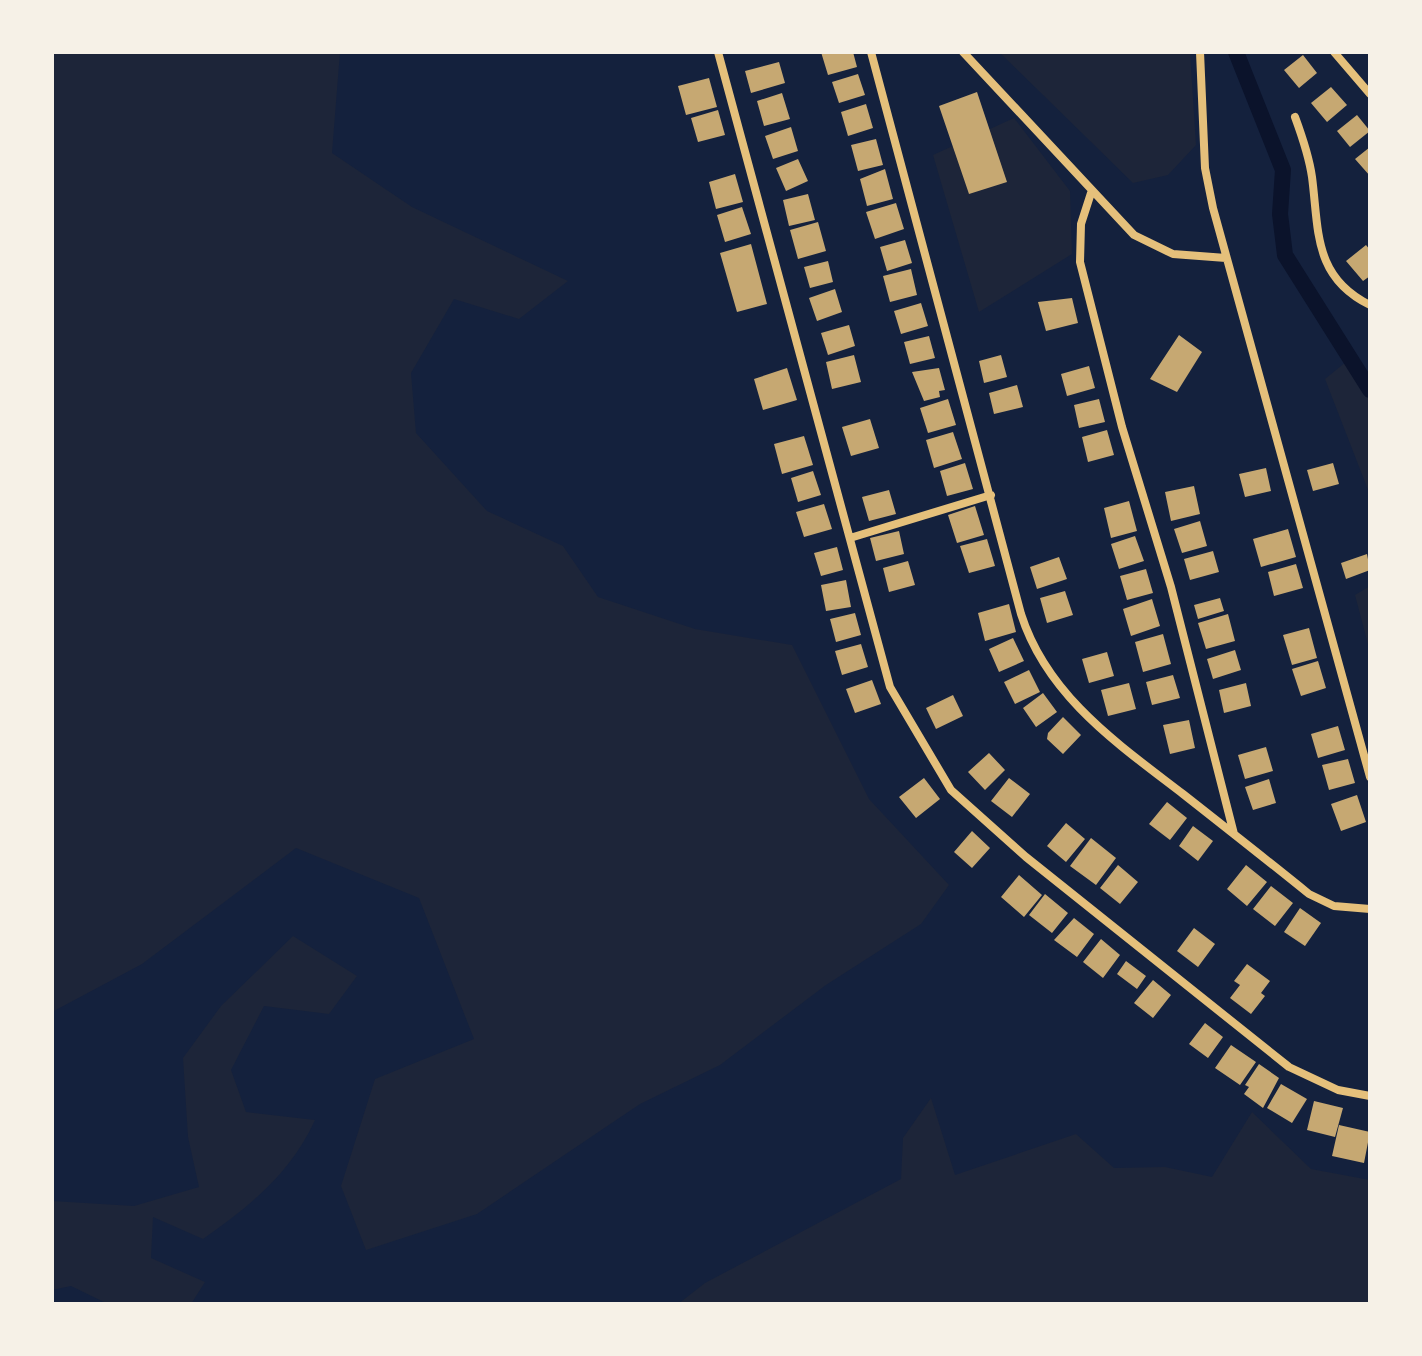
<svg xmlns="http://www.w3.org/2000/svg" width="1422" height="1356" viewBox="0 0 1422 1356" font-family="'Source Sans 3',sans-serif">
<style>
.green{fill:#1d2539}
.lines{fill:none;stroke-linecap:round;stroke-linejoin:round}
.canal{stroke:#0b132b;stroke-width:16}
.building{fill:#c6a872}
.minor{stroke:#e5c07b;stroke-width:8}
</style>
<rect width="100%" height="100%" fill="#14213d"/>
<!-- green -->
<path class="green" d="M52,52h288l-8,101 80,54 156,74 -49,38 -65,-20 -43,74 5,60 71,78 76,35 35,51 97,32 97,16 77,154 80,86 -28,39 -95,61 -106,80 -80,39 -163,110 -111,36 -25,-64 34,-107 99,-40 -55,-141 -123,-50 -154,116 -90,48z
M999,52h191l6,93 -28,30 -35,8z
M1014,118l56,73 2,63 -93,58 -46,-157z
M1352,357l18,31v107l-45,-116z
M1370,586v66l-15,-57z
M293,936l64,40 -28,38 -65,-8 -33,64 15,42 69,8c-24,53 -65,86 -112,119l-50,-22 -2,41 54,24 -14,22h-83l-37,-18 -19,4v-89l82,5 65,-19 -11,-50 -5,-79 38,-52z
M931,1098l24,77 121,-41 38,34 51,-1 47,10 40,-65 59,57 59,11v124h-692l27,-21 196,-104 2,-41z"/>
<g class="lines">
<!-- canal -->
<path class="canal" d="M1236,52l47,118 -3,44 5,41 85,135"/>
</g>
<!-- building -->
<path class="building" d="M821,52h32l4,15 -29,8z
M1303,55l14,18 -18,15 -15,-18z
M779,62l6,21 -34,10 -6,-22z
M858,74l7,21 -26,8 -7,-21z
M709,78l8,29 -31,8 -8,-29z
M1331,87l16,18 -20,17 -16,-19z
M977,92l30,90 -38,12 -30,-88z
M782,93l8,26 -26,7 -7,-25z
M866,104l7,24 -25,8 -7,-24z
M718,110l7,25 -27,7 -7,-24z
M1357,115l13,16 -20,16 -13,-16z
M791,127l7,24 -25,8 -8,-23z
M876,139l7,26 -25,6 -7,-26z
M1370,147v29l-15,-17z
M798,159l10,22 -22,10 -10,-23z
M885,169l8,30 -26,7 -7,-27z
M735,174l8,28 -27,7 -7,-27z
M808,194l7,26 -26,6 -6,-26z
M896,203l8,26 -29,10 -9,-27z
M742,207l9,27 -26,8 -8,-27z
M818,222l8,29 -28,8 -8,-29z
M905,240l7,23 -25,8 -7,-24z
M751,244l16,60 -30,8 -17,-59z
M1366,245l4,5v26l-7,5 -17,-20z
M828,261l5,21 -23,6 -6,-21z
M911,269l6,26 -27,7 -7,-26z
M835,289l7,23 -25,9 -8,-23z
M1072,298l6,25 -32,8 -8,-29z
M921,303l7,23 -27,8 -7,-23z
M849,325l6,21 -27,9 -7,-22z
M1179,335l23,17 -25,40 -27,-13z
M929,336l6,22 -25,6 -6,-22z
M854,355l7,27 -29,7 -6,-27z
M1001,355l6,22 -23,6 -5,-22z
M1089,366l6,22 -28,8 -6,-22z
M787,368l10,32 -34,10 -9,-31z
M939,368l6,22 -6,1 1,6 -16,4 -12,-29z
M1017,385l6,22 -29,7 -5,-21z
M948,399l8,26 -28,8 -8,-25z
M1099,399l6,23 -26,6 -5,-23z
M870,419l9,29 -28,8 -9,-29z
M1107,430l7,25 -26,7 -6,-25z
M953,432l9,27 -28,9 -8,-28z
M804,436l9,29 -31,9 -8,-30z
M965,463l8,26 -26,7 -7,-25z
M1333,463l6,21 -26,7 -6,-21z
M1266,468l5,23 -26,6 -6,-23z
M813,471l8,24 -23,7 -7,-24z
M1194,486l6,28 -29,7 -6,-29z
M889,490l7,24 -27,7 -7,-24z
M1129,501l8,30 -26,7 -7,-30z
M824,504l8,25 -28,8 -8,-25z
M975,506l9,29 -27,8 -9,-28z
M1200,521l7,25 -25,7 -8,-24z
M1288,529l8,28 -35,10 -8,-28z
M899,531l5,23 -28,7 -6,-23z
M1135,536l9,25 -25,8 -8,-25z
M987,539l8,27 -26,7 -9,-27z
M837,547l6,23 -22,6 -7,-23z
M1213,551l6,21 -29,8 -6,-21z
M1367,554l3,16 -24,9 -5,-16z
M1059,557l8,22 -30,10 -7,-22z
M908,561l7,24 -26,7 -6,-24z
M1296,564l7,24 -29,8 -6,-24z
M1146,569l7,24 -26,7 -7,-24z
M846,580l5,27 -25,4 -5,-26z
M1065,591l8,24 -26,8 -7,-25z
M1220,598l4,13 -26,8 -4,-14z
M1152,599l8,27 -29,10 -8,-27z
M1009,604l7,28 -31,9 -7,-28z
M855,613l6,22 -25,7 -6,-23z
M1228,614l7,27 -29,8 -8,-26z
M1309,628l8,30 -25,7 -9,-30z
M1163,634l8,30 -28,8 -8,-30z
M1013,638l11,23 -25,11 -10,-23z
M861,644l7,23 -26,8 -7,-24z
M1235,650l6,20 -28,9 -6,-20z
M1107,652l7,24 -25,7 -7,-24z
M1318,661l8,27 -25,8 -9,-27z
M1029,670l11,22 -25,12 -11,-22z
M1173,675l7,23 -28,7 -6,-23z
M872,680l9,24 -26,9 -9,-24z
M1129,683l7,26 -28,7 -7,-26z
M1246,683l5,23 -27,7 -5,-23z
M1043,693l14,19 -21,15 -13,-19z
M953,695l10,21 -27,13 -10,-21z
M1063,717l18,18 -18,19 -16,-15 1,-6z
M1189,720l6,28 -25,6 -7,-29z
M1338,726l7,24 -27,8 -7,-24z
M1266,747l7,24 -28,8 -7,-24z
M989,753l16,17 -20,20 -17,-18z
M1348,759l7,24 -26,7 -7,-25z
M924,778l16,21 -24,19 -17,-21z
M1009,778l21,16 -18,23 -21,-16z
M1269,779l7,24 -23,7 -8,-23z
M1357,795l9,27 -25,9 -10,-27z
M1167,802l20,16 -17,22 -21,-16z
M1066,823l19,16 -19,23 -19,-16z
M1193,826l20,15 -15,20 -19,-15z
M972,831l18,17 -18,20 -18,-16z
M1091,838l25,20 -20,27 -26,-19z
M1118,865l20,17 -18,22 -20,-16z
M1246,865l21,17 -20,24 -20,-17z
M1019,875l23,20 -18,22 -23,-20z
M1271,886l22,17 -18,23 -22,-17z
M1045,894l23,19 -16,20 -23,-18z
M1300,908l21,15 -16,23 -21,-14z
M1074,918l20,16 -17,23 -23,-17z
M1194,928l21,16 -17,23 -21,-16z
M1101,939l19,16 -17,23 -20,-16z
M1126,961l20,15 -9,13 -20,-15z
M1247,964l23,17 -9,12 4,3 -14,18 -21,-16 10,-13 -6,-4z
M1153,980l18,15 -18,23 -19,-15z
M1205,1023l18,14 -15,21 -19,-14z
M1231,1045l25,17 -16,23 -25,-17z
M1259,1064l20,14 -16,30 -19,-14 5,-7 -4,-2z
M1281,1084l26,15 -15,24 -25,-15z
M1314,1101l29,7 -8,29 -28,-7z
M1339,1125l31,7 -6,31 -32,-7z"/>
<g class="lines">
<!-- minor -->
<path class="minor" d="M718,52l172,635 61,103 75,67 263,210 49,23 32,6
M871,52l150,562c26,82 97,130 162,180 42,33 84,66 126,100l25,12 36,3
M963,52l171,183 39,19 53,4
M1200,52l5,116 8,40 157,569
M1334,52l36,42
M1295,117c7,19 14,39 17,60 7,53 1,100 58,128
M1091,193l-10,31 -1,38 42,165 49,160 63,247
M850,538l141,-43"/>
</g>
<!-- border -->
<rect width="1422" height="1356" fill="none" stroke="#f6f1e7" stroke-width="108"/>
</svg>
